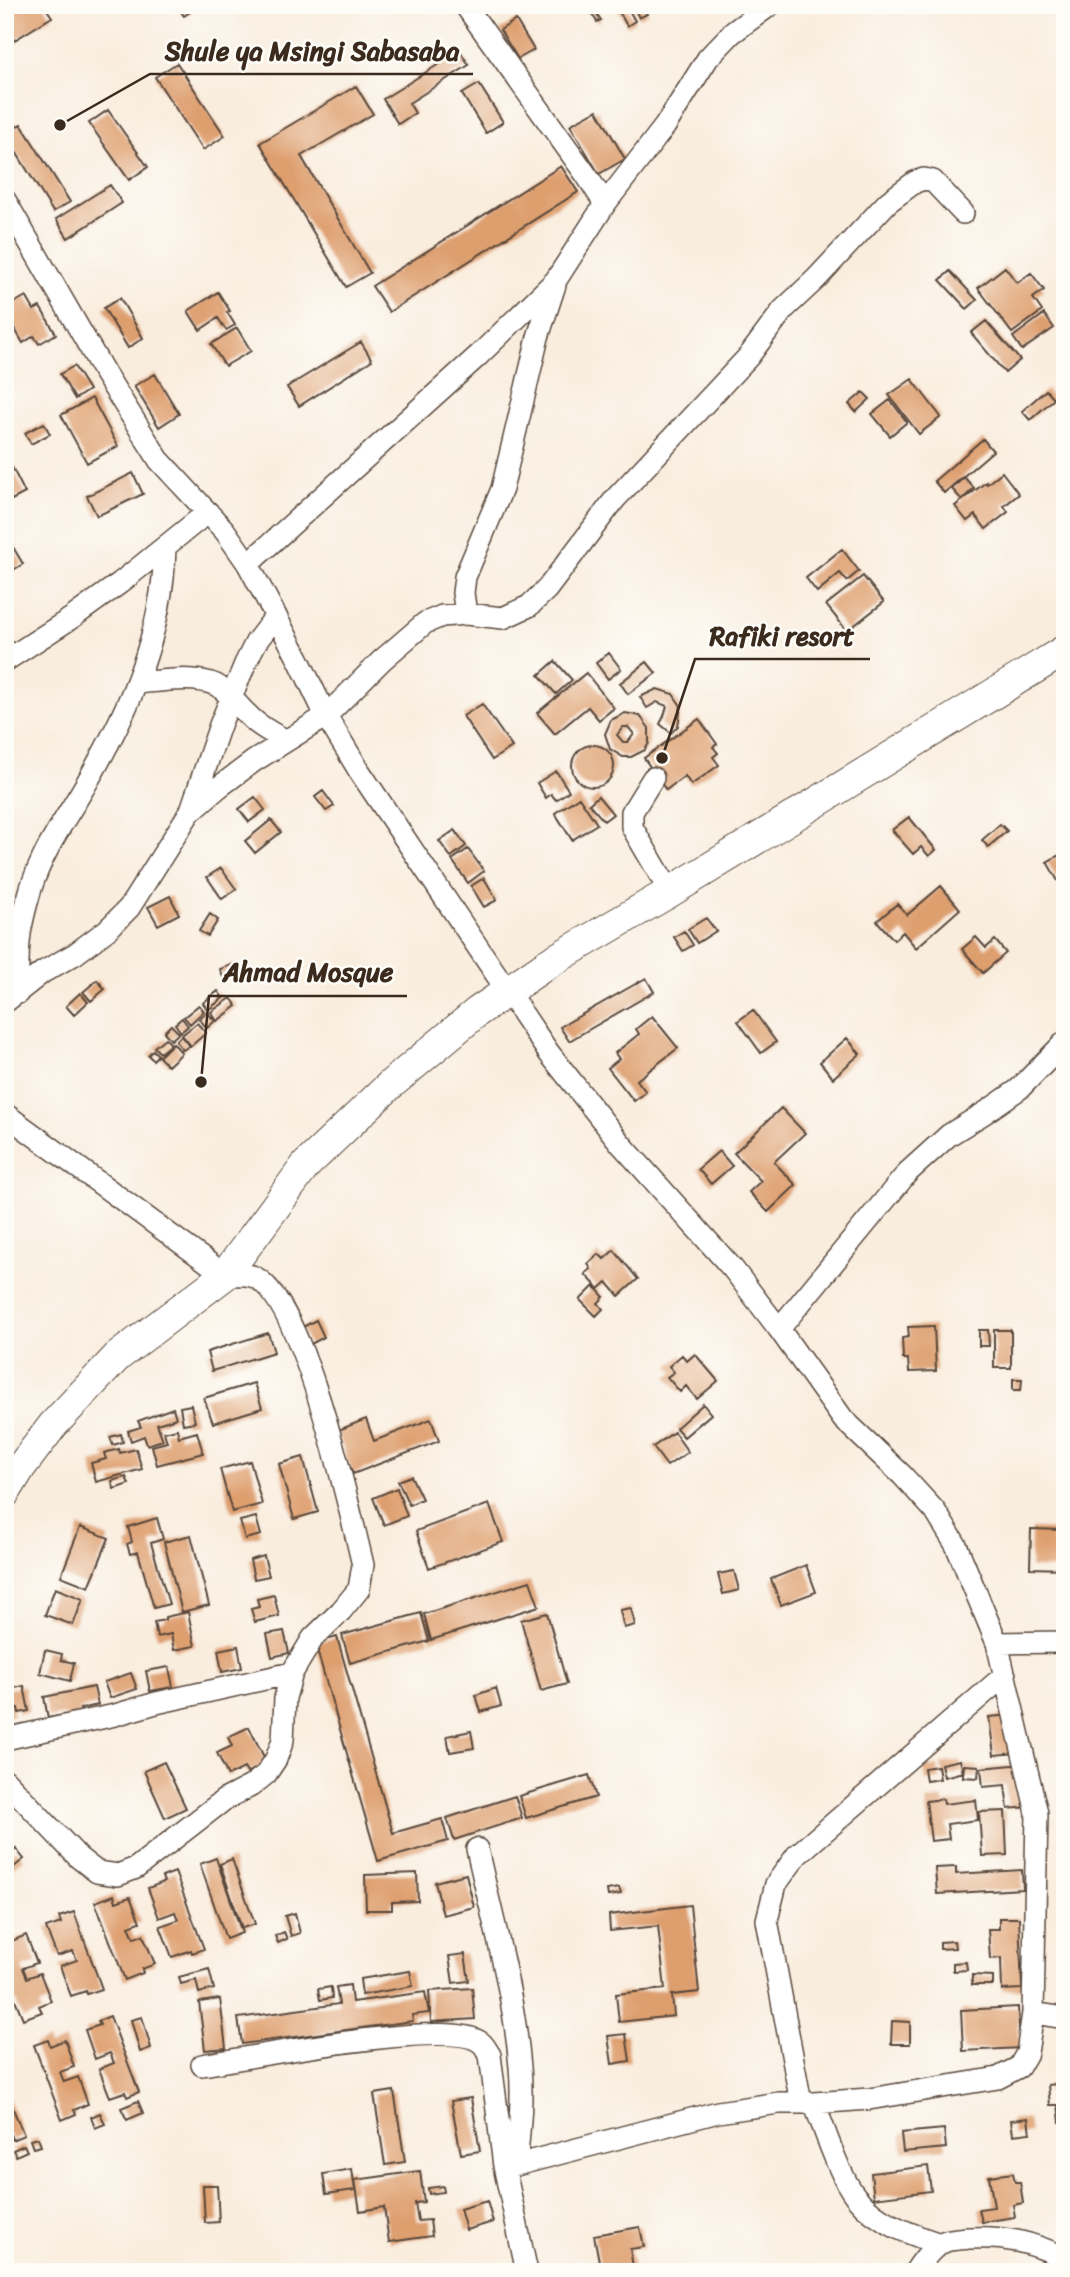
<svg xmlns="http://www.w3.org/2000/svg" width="1070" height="2277" viewBox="0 0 1070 2277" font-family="Sriracha,sans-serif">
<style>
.building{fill:#de9f6e;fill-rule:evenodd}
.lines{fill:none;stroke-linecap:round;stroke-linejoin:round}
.minor-casing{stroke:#58473b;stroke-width:24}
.highway-casing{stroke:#58473b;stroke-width:32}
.minor{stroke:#fff;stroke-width:21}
.highway{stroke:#fff;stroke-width:30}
.leader{fill:none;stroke:#3b2a1e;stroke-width:2.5}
.callout-dot{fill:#3b2a1e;stroke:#fdfcf7;stroke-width:2.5}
.callout-label{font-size:26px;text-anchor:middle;font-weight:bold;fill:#3b2a1e;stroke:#fdfcf7;stroke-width:5;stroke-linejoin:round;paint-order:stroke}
</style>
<rect width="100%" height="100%" fill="#fdfcf7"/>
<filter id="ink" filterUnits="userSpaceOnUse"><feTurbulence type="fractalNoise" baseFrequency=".0143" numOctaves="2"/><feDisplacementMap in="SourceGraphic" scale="14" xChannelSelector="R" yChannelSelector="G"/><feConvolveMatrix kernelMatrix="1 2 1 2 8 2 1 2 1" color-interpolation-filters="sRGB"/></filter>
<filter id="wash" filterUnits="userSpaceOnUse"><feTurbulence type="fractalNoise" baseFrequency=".00686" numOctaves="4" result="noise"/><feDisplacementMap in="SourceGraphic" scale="28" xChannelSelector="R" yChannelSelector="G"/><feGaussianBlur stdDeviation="1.57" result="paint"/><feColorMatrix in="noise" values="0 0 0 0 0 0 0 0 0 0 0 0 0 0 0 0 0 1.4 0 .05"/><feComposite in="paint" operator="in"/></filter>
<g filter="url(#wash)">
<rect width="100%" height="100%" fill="#f9edde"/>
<g id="blocks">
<!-- building -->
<path class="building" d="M13,5h31l8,12 -47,29v-36z
M184,5h17l-17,11 -5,-7z
M478,5h17l-11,8z
M626,5l9,16 -8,5 -11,-20z
M633,5h9l5,9 -8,4z
M592,7l9,13 -4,2 -8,-13z
M516,20l18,30 -16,9 -18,-29z
M460,51l9,14 -60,38 6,10 -17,11 -15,-25z
M177,63l48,73 -22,14 -48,-73z
M479,84l24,38 -17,11 -24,-39z
M356,86l17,28 -72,42 69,117 -24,14 -86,-144z
M5,95l7,11 -7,5z
M108,110l40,57 -19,13 -40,-57z
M597,110l28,49 -26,15 -29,-49z
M21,124l49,78 -17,10 -48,-78z
M561,166l17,26 -189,120 -17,-26z
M110,185l12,18 -54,35 -12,-19z
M1005,267l12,16 14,-10 13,17 -11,8 9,13 -30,22 -34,-45z
M950,271l27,29 -10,9 -27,-29z
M218,292l12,19 -3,1 8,13 -9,5 -8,-12 -18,12 -12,-19z
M26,296l8,14 6,-3 16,27 -17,10 -5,-8 -11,7 -10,-17 -8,5v-23z
M120,298l23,40 -15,10 -24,-40z
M1044,314l10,14 -32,22 -9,-13z
M986,321l34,39 -15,13 -34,-40z
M237,328l14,23 -26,15 -14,-22z
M361,342l11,18 -73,46 -12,-19z
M74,366l15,24 -14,9 -15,-25z
M155,374l24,40 -20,13 -25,-41z
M912,379l29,38 -22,17 -30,-39z
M1046,390l8,9 -24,21 -8,-9z
M863,392l7,7 -14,13 -7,-8z
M92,398l26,48 -31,17 -26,-48z
M890,400l17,22 -17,14 -18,-22z
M44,423l6,11 -19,10 -6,-11z
M983,439l10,12 -49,42 -10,-12z
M8,459l17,34 -13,7 -7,-14v-25z
M1002,472l17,22 -15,12 4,6 -22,17 -11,-14 -8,6 -12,-15 31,-24 1,2z
M133,473l10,21 -46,22 -10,-20z
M964,477l10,11 -12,12 -10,-11z
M7,537l16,27 -18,11v-37z
M842,549l17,22 -12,10 -7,-8 -23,19 -11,-14z
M863,576l21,26 -37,29 -21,-26z
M609,653l12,16 -13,10 -12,-16z
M555,661l17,19 -16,14 -17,-19z
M647,662l9,11 -28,21 -8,-11z
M586,673l28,35 -15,12 -11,-13 -33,27 -18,-21z
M657,689l16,5 8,12 -3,20 -7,7 -11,-9 4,-8 3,-10 -10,-4 -10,6 -7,-11z
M482,704l30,43 -20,13 -29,-44z
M625,713l15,3 9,12v15l-4,7 -14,7h-8l-13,-8 -5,-15 6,-14zM623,727h5l6,7 -6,8h-5l-6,-7z
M699,719l18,25 -4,3 5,6 -5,4 6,8 -28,20 -6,-9 -19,14 -22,-32z
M572 766a21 21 0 1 1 42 0a21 21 0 1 1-42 0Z
M556,771l13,20 -13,9 -5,-6 -5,4 -9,-15z
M323,791l11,15 -8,5 -11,-14z
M598,796l15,18 -9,7 -15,-17z
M255,797l10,13 -16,12 -10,-13z
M579,797l18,27 -25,16 -17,-27z
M909,817l27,33 -7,6 -8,-9 -8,7 -21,-24z
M271,820l10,12 -26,21 -10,-12z
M1000,824l7,7 -19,16 -6,-7z
M455,830l11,16 -15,11 -12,-16z
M468,849l16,22 -16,12 -16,-23z
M1065,852v41l-18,-31z
M221,868l15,21 -14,10 -15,-22z
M484,878l13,22 -13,7 -13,-21z
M941,886l19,23 -44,39 -13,-16 -9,8 -17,-19 20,-17 10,11z
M170,896l9,18 -21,11 -10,-18z
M210,914l8,6 -10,16 -9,-5z
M706,918l10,13 -19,12 -9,-14z
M684,931l9,14 -10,6 -9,-14z
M976,937l10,11 9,-8 11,13 -23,20 -21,-24z
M234,964l2,8 -13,5 -3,-8z
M646,978l8,14 -85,49 -9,-14z
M97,980l8,9 -14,12 -8,-9z
M218,991l5,7 -15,12 -5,-7z
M80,993l8,9 -14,13 -8,-9z
M231,998l6,8 -20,15 -6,-9z
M199,1005l5,6 -14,13 -6,-7z
M753,1010l23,32 -15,11 -23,-32z
M207,1012l8,9 -8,7 -8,-9z
M652,1016l26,32 -41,32 9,12 -12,9 -26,-33 11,-9 -4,-6 24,-19 -3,-5z
M182,1018l6,8 -7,6 -6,-8z
M197,1023l9,10 -15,13 -9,-11z
M171,1025l8,8 -8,7 -7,-8z
M181,1036l8,10 -6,4 -7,-9z
M165,1038l6,6 -11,9 -6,-6z
M847,1038l13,16 -27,24 -13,-16z
M173,1043l9,10 -14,13 -9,-9z
M153,1050l5,5 -5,5 -5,-5z
M781,1108l24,25 -31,29 22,23 -28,27 -19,-20 12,-11 -27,-28z
M719,1151l13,15 -21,18 -13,-15z
M614,1250l24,29 -19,17 -12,-14 -8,7 -14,-15 6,-5 -3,-5 11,-10 5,5z
M594,1286l10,11 -6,6 5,6 -7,7 -16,-16z
M316,1320l8,17 -15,8 -8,-17z
M934,1326l2,45 -27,1 -1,-13h-5l-1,-21 7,-1 -1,-10z
M979,1330h9l1,16h-10z
M994,1330h17v38h-17z
M268,1333l6,19 -62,19 -5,-19z
M695,1354l23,27 -21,18 -11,-13 -6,6 -13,-15 7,-5 -5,-6 13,-11 5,6z
M1013,1379h9l-1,11h-8z
M254,1383l8,25 -49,15 -9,-25z
M703,1404l8,10 -27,23 -8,-9z
M191,1405l4,17 -12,2 -3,-17z
M173,1408l3,10 -19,6 6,16 -16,5 -3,-9 -13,5 -3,-10 13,-4 -3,-6z
M366,1419l8,22 57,-22 8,22 -86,33 -17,-43z
M177,1429l2,8 18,-5 6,21 -46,12 -5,-19 15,-4 -3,-10z
M674,1432l14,20 -21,14 -14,-19z
M121,1434l2,8 -10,3 -3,-8z
M119,1449l1,4 16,-4 6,20 -46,13 -5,-19 15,-4 -2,-6z
M303,1457l15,55 -24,7 -15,-55z
M250,1461l12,43 -30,8 -12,-43z
M411,1476l11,23 -13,6 -11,-24z
M126,1477l3,7 -15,5 -2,-8z
M397,1488l10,28 -23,9 -11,-27z
M489,1504l14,38 -74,26 -13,-37z
M256,1517l5,18 -16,4 -5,-18z
M157,1518l6,21 -12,4 18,61 -15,4 -16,-56 -8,2 -3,-10 5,-2 -4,-15z
M80,1527l29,11 -20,49 -28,-11z
M1031,1529l34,1v39l-35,-1z
M191,1535l18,70 -27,7 -18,-70z
M264,1556l5,20 -15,3 -4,-19z
M806,1565l10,27 -35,13 -10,-26z
M734,1571l5,19 -16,4 -5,-20z
M530,1581l9,25 -108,34 -7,-26z
M55,1588l28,11 -10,26 -28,-10z
M274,1595l5,21 -24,6 -4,-13 8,-2 -2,-8z
M631,1608l4,17 -11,3 -4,-18z
M188,1612l7,34 -21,4 -3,-16 -14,3 -3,-15 11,-2v-3z
M421,1613l8,28 -79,22 -8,-28z
M547,1613l20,71 -26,7 -20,-71z
M284,1631l5,22 -17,4 -5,-23z
M337,1637l56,196 49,-14 6,22 -70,20 -63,-218z
M238,1646l4,22 -20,4 -4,-22z
M45,1650l17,4 -1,6 13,3 -4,18 -30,-8z
M169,1667l4,20 -23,4 -4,-20z
M131,1673l6,16 -27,9 -6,-16z
M24,1686l5,25 -10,2 -1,-5 -6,1 1,6 -8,1v-26z
M94,1687l4,18 -18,4 2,7 -17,3 -1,-4 -16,3 -4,-21z
M496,1688l5,18 -20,6 -5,-17z
M1012,1715l5,38 -23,2 -5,-38z
M249,1727l18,36 -20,10 -3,-5 -16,8 -11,-23 15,-7 -4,-9z
M471,1731l3,17 -24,4 -3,-16z
M960,1760l3,12 -19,5 -3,-13z
M164,1762l22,46 -21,10 -21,-47z
M1023,1764l5,43 -20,2 -3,-24 -22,2 -2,-19z
M964,1765l15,1 -1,12 -15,-1z
M938,1766l2,13 -14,2 -2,-13z
M589,1775l7,22 -70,21 -7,-22z
M515,1796l7,22 -68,22 -7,-22z
M943,1799l1,5 32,-4 2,20 -31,4 2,15 -18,2 -5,-40z
M1005,1811l2,44 -25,1 -3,-44z
M16,1849l8,10 -19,15v-16z
M216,1858l26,75 -16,6 -26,-75z
M232,1859l23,65 -13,4 -22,-64z
M956,1867v7l66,-4 1,19 -86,5 -2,-26z
M175,1872l29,77 -12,4 -1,-3 -19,7 -12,-31 18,-6 -3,-8 -16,6 -11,-30 16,-6 -2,-5z
M417,1873l1,28 -26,1v8h-26l-1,-35z
M466,1874l8,33 -31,8 -8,-33z
M619,1888l2,6 -13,2 -1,-6z
M114,1895l2,7 14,-5 10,25 -11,4 5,12 9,-3 12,29 -13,5 1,4 -18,7 -30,-78z
M690,1905l9,87 -27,3 2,21 -55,6 -3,-28 49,-5 -7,-63 -48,5 -1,-16z
M74,1912l28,77 -15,5 -1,-3 -15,5 -11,-30 17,-6 -4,-9 -16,5 -11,-28 15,-5 -2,-6z
M295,1913l5,20 -9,3 -6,-20z
M999,1918h20l3,71 -20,1 -1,-32 -11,1 -2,-30h11z
M284,1932l3,7 -9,4 -3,-7z
M10,1935l2,6 14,-6 11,28 -14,5 4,10 13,-5 11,28 -12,5 3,6 -19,7 -18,-44v-38z
M954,1941l1,7 -15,1v-7z
M465,1954l4,27 -16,2 -4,-27z
M966,1962l1,8 -14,1v-8z
M209,1969l5,20 -15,4 -3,-13 -15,4 -2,-7z
M410,1971l3,15 -51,9 -2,-16z
M972,1975l21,1v9h-21z
M350,1985l2,17 73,-10 4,21 -17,2 1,6 -171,23 -4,-26 101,-14 -3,-17z
M331,1987l1,11 -12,2 -2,-11z
M472,1988l3,31 -44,3 -2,-31z
M220,1999l6,49 -21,2 -6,-48z
M1018,2007l2,41 -57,3 -2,-41z
M110,2016l29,76 -12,5 -2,-5 -15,5 -11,-28 15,-6 -4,-10 -15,6 -10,-29 15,-5 -2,-4z
M142,2017l9,31 -11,4 -9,-32z
M892,2021l18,1v22h-19z
M626,2034l4,27 -18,3 -4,-28z
M48,2040l2,6 15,-6 9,27 -14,5 4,10 14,-5 10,27 -14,6 2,4 -14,6 -28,-75z
M1065,2083v38l-5,1 -2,-17h-8l-2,-20z
M5,2090l19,45 -12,5 -2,-6 -5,2z
M394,2091l11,71 -20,3 -11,-71z
M471,2098l9,53 -19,3 -10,-53z
M138,2101l5,12 -16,7 -6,-12z
M100,2113l5,11 -10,4 -4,-11z
M1028,2118l2,15 -17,2 -2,-15z
M944,2129l2,19 -43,4 -2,-19z
M38,2138l3,8 -8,2 -3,-8z
M24,2145l3,6 -11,5 -3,-6z
M1065,2160v32h-2l-4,-31z
M928,2166l3,25 -57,7 -3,-25z
M352,2169l3,21 -29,4 -3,-20z
M420,2171l4,31 -9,1 3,18 12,-1 2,16 -43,6 -5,-35 -24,4 -5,-31z
M1013,2173l2,9h5l3,21 -10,2 2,12 -33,5 -3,-13 15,-2 -5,-31z
M203,2185h14l2,37 -14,1z
M443,2186l1,6 -15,2 -1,-6z
M487,2201l6,21 -27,8 -6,-21z
M640,2227l4,20 -14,2 3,18 -32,5 -7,-37z"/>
</g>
</g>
<g filter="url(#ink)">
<use href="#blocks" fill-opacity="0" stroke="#58473b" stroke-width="2"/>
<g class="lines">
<defs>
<path id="minor" d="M465,5l122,171 18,28
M5,200l99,172 55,88 66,71 23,33 51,96 27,56 34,56 189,281 72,91 112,125 46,60 64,90 59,56 33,36 21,34 41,98 40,170 -4,200 -6,40 -8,14 -21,11 -129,21 -55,4h-35l-61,9 -202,53 -12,1
M248,564l231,-209 77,-75 49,-76 60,-78 43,-68 24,-25 38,-28
M466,614l-3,-21 2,-16 37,-88 36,-152 17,-52
M5,661l68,-44 47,-34 88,-71
M138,683c22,-2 58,-8 78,2 13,7 21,20 32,30 10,11 24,18 37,25
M653,778l-21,34v15l38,65
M191,810l29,-85 25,-61 11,-22 20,-26
M18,993c0,-19 -1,-40 2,-59 2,-15 7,-32 11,-46 12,-38 36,-71 55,-104 43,-74 77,-149 79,-236
M5,1002l38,-30 32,-18 32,-24 22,-22 61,-96 29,-25 35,-26 72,-45 56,-56 43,-37 17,-7 24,-2 37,4 26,-12 18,-17 68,-90 134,-143 34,-46 33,-31 72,-77 27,-20 9,-3 9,2 30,32
M5,1114l220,161c8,0 20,-1 27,1 51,18 98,236 111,289l-4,24 -18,22 -28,27 -21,35 -7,25 -2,42 -7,19 -10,15 -15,12 -27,14 -88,68 -18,7 -21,-3 -18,-14 -74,-78
M779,1329l129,-157 41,-37 37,-23 33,-23 46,-47
M997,1643l68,-1
M5,1739l110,-24 41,-12 136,-30
M477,1849c16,73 37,144 43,218 3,33 -1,66 -4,98
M1033,2013l32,5
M202,2065c46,-7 248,-47 278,-23 4,2 7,9 10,13l14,111 23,106
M801,2103l-34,-183 9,-36 21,-29 208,-180
M814,2103c10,25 26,75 42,94 21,26 54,37 84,47
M915,2272c7,-11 19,-27 31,-31 7,-2 15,-2 22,-3 38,-2 63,4 97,20"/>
<path id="highway" d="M5,1493l16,-26 32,-42 64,-68 108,-82 81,-110 84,-80 87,-73 70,-48 123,-72 395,-242"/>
</defs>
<!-- minor casing -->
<use href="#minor" class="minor-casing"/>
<!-- highway casing -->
<use href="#highway" class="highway-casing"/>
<!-- minor -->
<use href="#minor" class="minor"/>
<!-- highway -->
<use href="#highway" class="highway"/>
</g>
</g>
<!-- callouts -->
<path class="leader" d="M60 125L150 74H473M662 758L695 659H870M201 1082L209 996H407"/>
<g class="callout-dot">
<circle cx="60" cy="125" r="7"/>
<circle cx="662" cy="758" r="7"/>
<circle cx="201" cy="1082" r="7"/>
</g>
<g class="callout-label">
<text x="312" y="60">Shule ya Msingi Sabasaba</text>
<text x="782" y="645">Rafiki resort</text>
<text x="308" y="981">Ahmad Mosque</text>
</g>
<!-- margin -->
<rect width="1070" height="2277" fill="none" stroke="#fdfcf7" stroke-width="28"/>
</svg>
